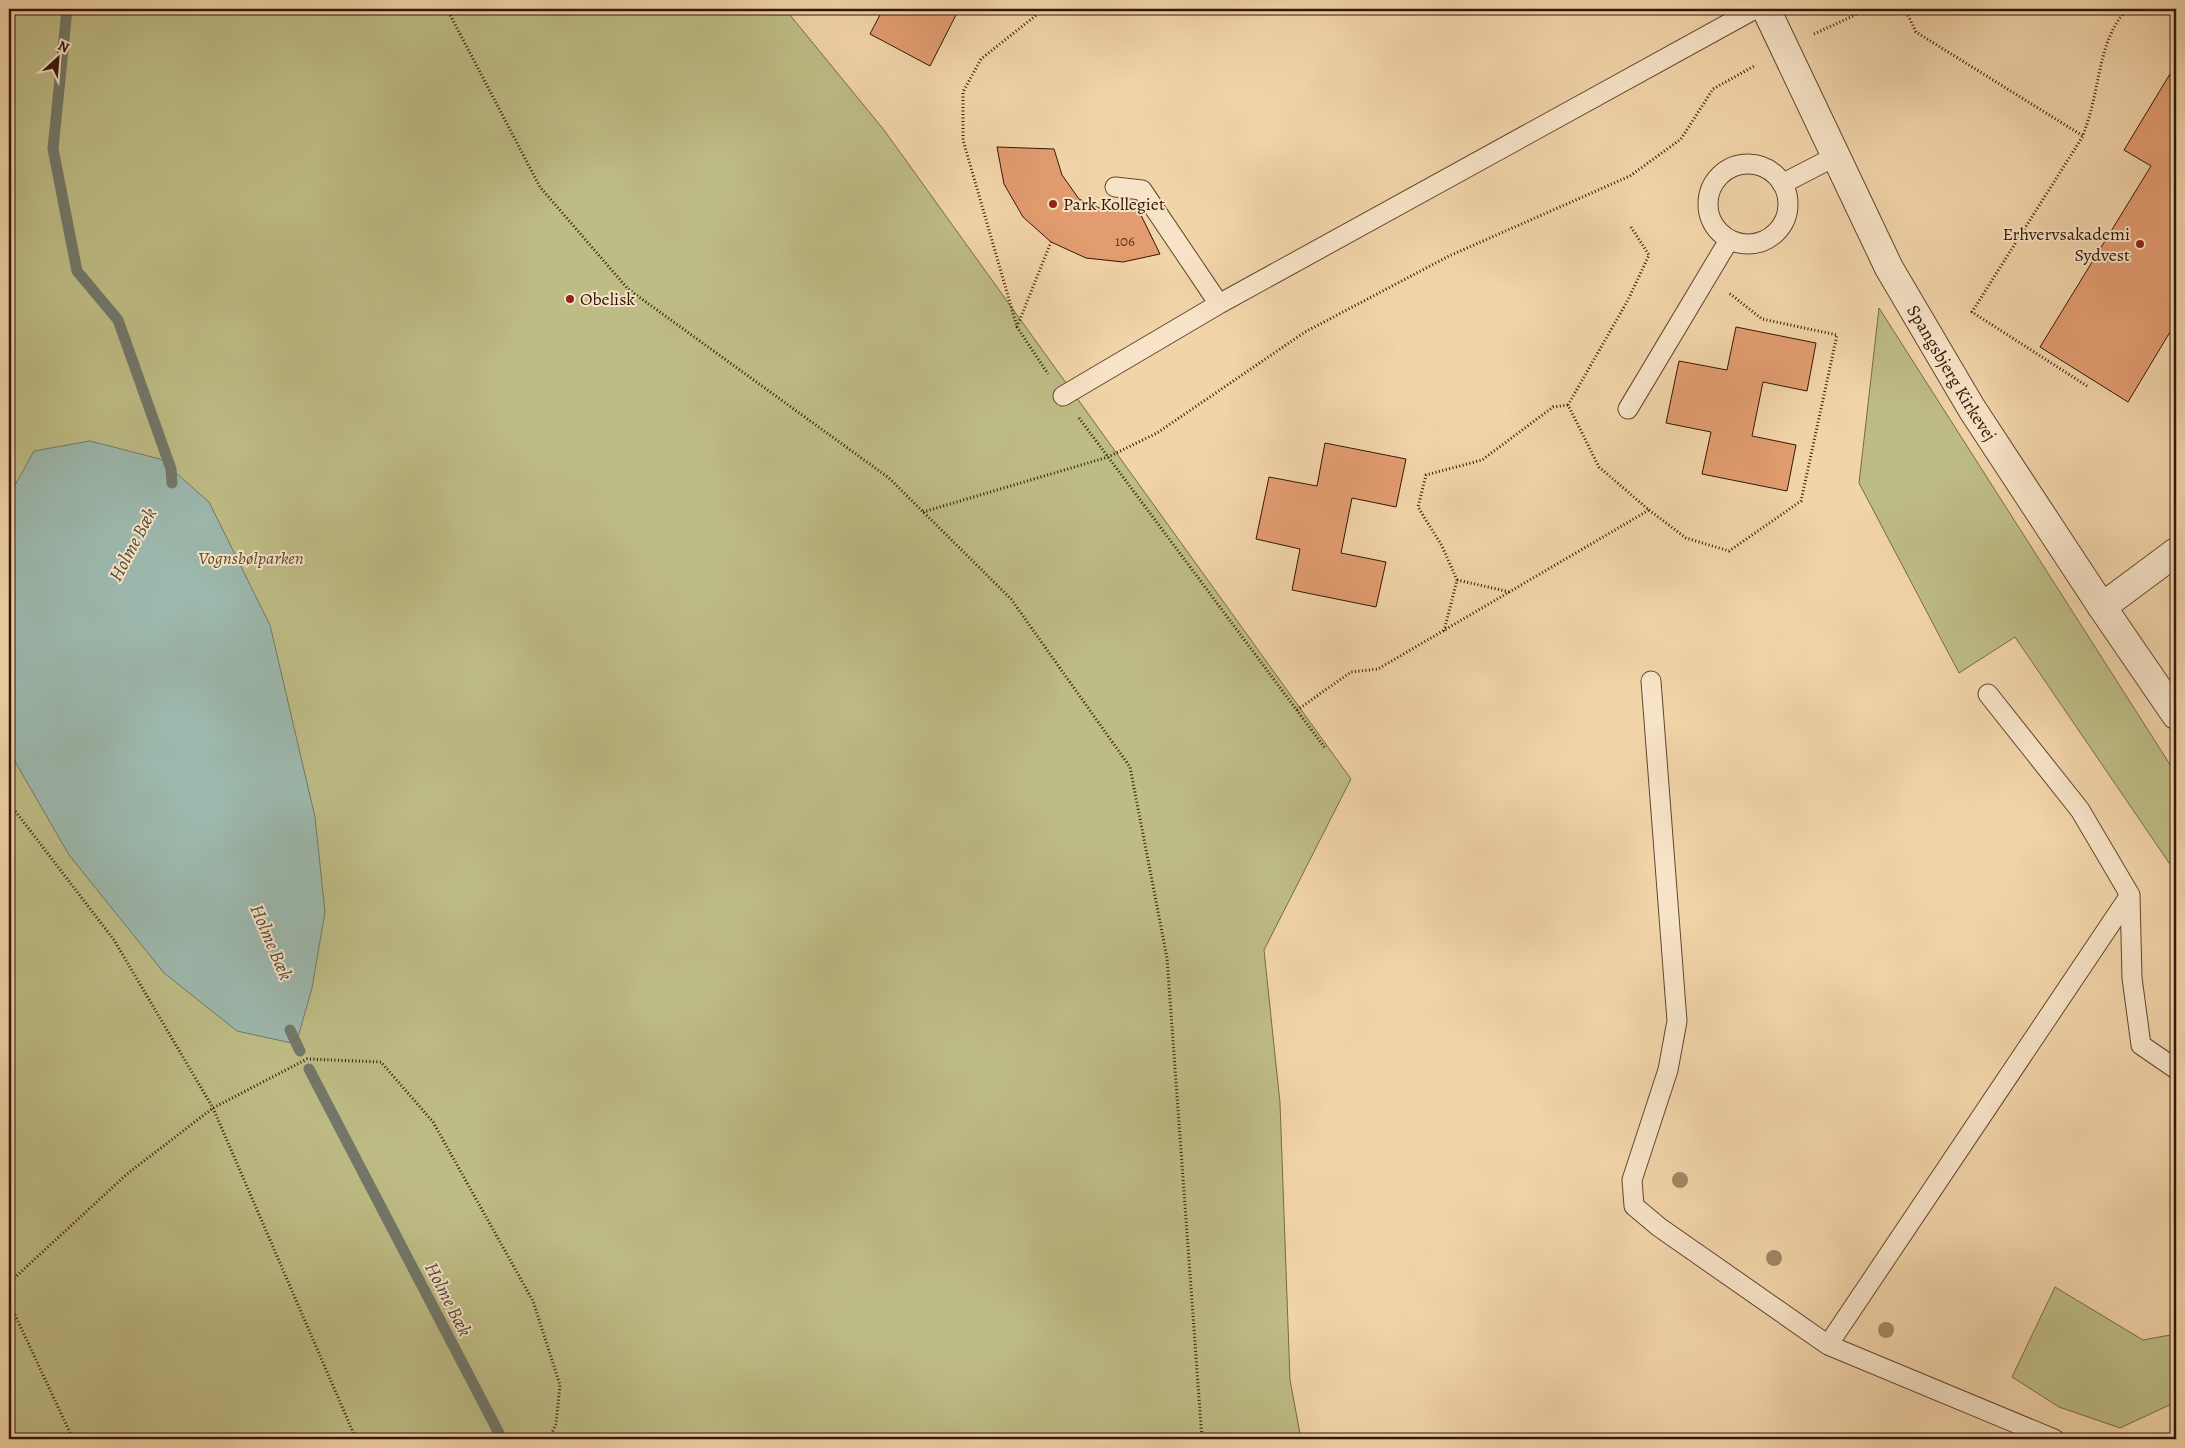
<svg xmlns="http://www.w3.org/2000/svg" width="2185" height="1448" viewBox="0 0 2185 1448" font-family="Alegreya,serif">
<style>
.green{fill:#bebc85;stroke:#786a46}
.water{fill:#9cb8ad;stroke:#72786a}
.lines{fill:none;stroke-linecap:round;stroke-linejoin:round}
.stream{stroke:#72786a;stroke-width:11}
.building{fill:#e29c70;stroke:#331706}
.service-casing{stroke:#63462f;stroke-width:21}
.minor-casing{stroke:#63462f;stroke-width:30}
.tertiary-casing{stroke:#63462f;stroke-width:30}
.path{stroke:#331706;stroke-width:3;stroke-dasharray:1 2.5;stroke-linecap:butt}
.service{stroke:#f7e3c7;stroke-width:19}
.minor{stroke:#f7e3c7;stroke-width:28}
.tertiary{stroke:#f7e3c7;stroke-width:28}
.tree{fill:#a08864}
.poi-dot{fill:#8f2418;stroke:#f7e3c7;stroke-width:2}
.labels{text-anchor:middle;stroke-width:4;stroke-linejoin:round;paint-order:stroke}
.number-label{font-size:15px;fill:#5f3820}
.poi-label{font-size:18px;fill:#331706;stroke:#f7e3c7;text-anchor:start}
.street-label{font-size:18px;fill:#331706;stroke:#f7e3c7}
.park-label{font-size:18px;font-style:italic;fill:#5d492c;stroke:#f7e3c7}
.water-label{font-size:19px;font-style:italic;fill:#524738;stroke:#f7e3c7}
</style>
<rect width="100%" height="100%" fill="#f2d4a9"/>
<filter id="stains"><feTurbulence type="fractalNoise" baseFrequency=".004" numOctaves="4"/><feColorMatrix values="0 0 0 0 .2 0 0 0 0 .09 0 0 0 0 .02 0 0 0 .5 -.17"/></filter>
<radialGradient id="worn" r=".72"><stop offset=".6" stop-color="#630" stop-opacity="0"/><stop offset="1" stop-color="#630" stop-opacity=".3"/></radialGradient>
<!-- green -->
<path class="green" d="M9,9h776l99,121 467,649 -87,171 16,153 10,277 11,59h-1292z
M1879,308l297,466v99l-161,-236 -56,36 -100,-190z
M2055,1287l88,53 33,-6v68l-56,26 -61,-21 -47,-30z"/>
<!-- water -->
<path class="water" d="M90,441l70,18 49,43 61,123 45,192 10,95 -13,76 -16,56 -59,-13 -73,-58 -95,-118 -60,-104v-255l25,-45z"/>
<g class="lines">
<!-- stream -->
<path class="stream" d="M67,9l-14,140 24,122 41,49 53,149 1,14
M290,1030l10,21
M309,1069l193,370"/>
</g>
<!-- building -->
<path class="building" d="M883,9h76l-29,57 -60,-32z
M2176,64v258l-48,80 -88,-55 111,-181 -27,-16z
M997,147l57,2 8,26 17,24 27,12 32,-2 22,45 -37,8 -37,-4 -35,-16 -28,-25 -19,-33z
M1736,327l80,16 -9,48 -44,-9 -11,54 44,9 -9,46 -85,-17 9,-42 -45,-9 13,-62 48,9z
M1325,443l81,16 -10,48 -44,-9 -11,55 45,9 -10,45 -84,-17 8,-41 -44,-10 13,-62 48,9z"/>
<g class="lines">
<defs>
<path id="service" d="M1708 204a40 40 0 1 1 80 0a40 40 0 1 1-80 0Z
M1782,184l54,-28
M1115,187l27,3 77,114
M1063,396l156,-92 536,-295
M1628,409l101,-169
M1651,681l26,340 -9,49 -36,110 2,26 25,21 169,118 226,94
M1988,694l92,116 50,85 2,83 9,67 35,24
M1828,1345l302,-450"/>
<path id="minor" d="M2102,607l74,-55"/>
<g id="tertiary">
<path id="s1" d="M1766,9l123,259 83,141 130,198 74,108"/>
</g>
</defs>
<!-- service casing -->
<use href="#service" class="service-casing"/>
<!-- minor casing -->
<use href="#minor" class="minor-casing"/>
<!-- tertiary casing -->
<use href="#tertiary" class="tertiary-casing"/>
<!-- path -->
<path class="path" d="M447,9l93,178 88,102 261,189 122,121 119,168 37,191 35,481
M1044,9l-63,50 -18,33v48l54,187 31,47
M1905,9l11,23 167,104
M1814,34l54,-25
M1017,327l34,-85
M2087,386l-115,-74 111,-176c3,-10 7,-20 9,-30 9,-35 10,-69 35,-97
M1079,418l246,330
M1649,510l37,28 43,13 72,-50 36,-166 -75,-16 -33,-26
M923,512l185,-55 49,-24 148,-101 144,-76 181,-80 51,-37 32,-50 43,-24
M1457,580l53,12
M1444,631l13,-51 -15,-34 -24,-39 8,-32 56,-15 71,-53 15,-2
M1297,710l54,-38 27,-3 271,-159 -50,-43 -31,-62 60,-105 21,-45 -18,-28
M9,803l105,137 99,168 143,331
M9,1283l118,-109 86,-66 94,-49 74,3 52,60 100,179 27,84 -4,39 -7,15
M9,1302l64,137"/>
<!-- service -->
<use href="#service" class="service"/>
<!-- minor -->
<use href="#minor" class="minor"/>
<!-- tertiary -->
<use href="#tertiary" class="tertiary"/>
</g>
<!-- trees -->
<g class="tree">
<circle cx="1680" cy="1180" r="8"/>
<circle cx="1774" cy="1258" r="8"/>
<circle cx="1886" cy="1330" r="8"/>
</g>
<!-- markers -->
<g class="poi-dot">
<circle cx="1053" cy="204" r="5"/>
<circle cx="2140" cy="244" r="5"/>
<circle cx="570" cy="299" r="5"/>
</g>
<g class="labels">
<!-- number labels -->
<g class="number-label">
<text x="1125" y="246">106</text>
</g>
<!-- poi labels -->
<g class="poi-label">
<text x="1063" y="210">Park Kollegiet</text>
<text x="2130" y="240" text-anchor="end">Erhvervsakademi<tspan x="2130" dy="21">Sydvest</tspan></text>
<text x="580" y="305">Obelisk</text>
</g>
<!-- street labels -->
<g class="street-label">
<text dy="6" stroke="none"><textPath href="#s1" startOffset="409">Spangsbjerg Kirkevej</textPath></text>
</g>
<!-- park labels -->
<g class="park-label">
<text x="251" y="564">Vognsbølparken</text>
</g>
<!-- water labels -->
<g class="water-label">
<text transform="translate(132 544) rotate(-62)" y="7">Holme Bæk</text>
<text transform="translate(272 942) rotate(67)" y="7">Holme Bæk</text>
<text transform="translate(449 1299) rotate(63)" y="7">Holme Bæk</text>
</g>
</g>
<!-- margin -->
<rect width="2185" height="1448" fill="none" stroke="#f2d4a9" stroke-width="30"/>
<rect x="10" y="10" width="2165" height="1428" fill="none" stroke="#331706" stroke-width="2.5"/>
<rect x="15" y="15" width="2155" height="1418" fill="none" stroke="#331706"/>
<!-- north arrow -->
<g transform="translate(58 58) rotate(26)" stroke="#f7e3c7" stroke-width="4" paint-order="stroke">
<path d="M0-4L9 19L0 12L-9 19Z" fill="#331706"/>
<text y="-8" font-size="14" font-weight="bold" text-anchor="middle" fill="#331706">N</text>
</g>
<rect width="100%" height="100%" filter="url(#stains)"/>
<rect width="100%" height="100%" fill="url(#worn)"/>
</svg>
